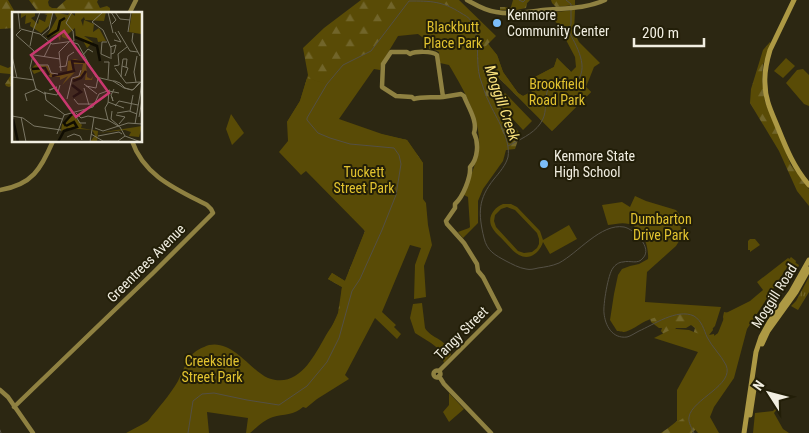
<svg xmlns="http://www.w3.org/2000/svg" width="809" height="433" viewBox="0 0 809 433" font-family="'Roboto Condensed',sans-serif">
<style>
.grass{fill:url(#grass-tufts)}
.forest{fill:url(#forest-firs)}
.green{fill:#594b06;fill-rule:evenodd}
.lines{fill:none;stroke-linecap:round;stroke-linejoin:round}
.stream{stroke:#545045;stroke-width:1}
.secondary{stroke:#8f8141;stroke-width:4.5}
.primary{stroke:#ad9944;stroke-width:5}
.poi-dot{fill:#7cbef9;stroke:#221e08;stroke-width:2}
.labels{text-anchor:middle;stroke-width:4;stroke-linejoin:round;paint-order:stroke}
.poi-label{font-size:14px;fill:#f1eee1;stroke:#221e08;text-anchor:start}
.park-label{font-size:14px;fill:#e2c32f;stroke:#221e08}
.street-label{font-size:14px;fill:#f1eee1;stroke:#221e08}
.water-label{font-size:15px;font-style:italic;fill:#fce47e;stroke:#221e08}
.inset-river{fill:none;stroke:#100d02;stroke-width:2.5}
.inset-road{fill:none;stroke:#7b7765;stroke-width:1}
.view{fill:#c9386f;fill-opacity:0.15;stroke:#c9386f;stroke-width:2.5}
.inset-edge{fill:none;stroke:#f1eee1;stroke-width:2.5}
</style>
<defs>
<pattern id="grass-tufts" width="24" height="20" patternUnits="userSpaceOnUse" patternTransform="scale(1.25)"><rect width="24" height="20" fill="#594b06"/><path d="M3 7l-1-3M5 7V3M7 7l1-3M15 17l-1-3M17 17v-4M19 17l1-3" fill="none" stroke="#71652a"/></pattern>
<pattern id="forest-firs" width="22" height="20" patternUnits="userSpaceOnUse" patternTransform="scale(1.25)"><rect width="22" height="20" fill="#594b06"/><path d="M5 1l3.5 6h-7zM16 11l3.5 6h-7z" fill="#71652a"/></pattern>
</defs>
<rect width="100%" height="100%" fill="#2c2712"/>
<!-- grass -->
<path class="grass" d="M809,277v15l-11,18 -7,-4 5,-5z"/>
<!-- forest -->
<path class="forest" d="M0,0h8l8,14h-2v14l-14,1z
M29,0h20l-1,2 1,4 3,2h5l9,-8h32l-1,2 3,6 7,-2 3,2v6h-72l-1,-3z
M361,0h98l37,36 -8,8 9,11 6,17 15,21 5,3 10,-5 2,-14 19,-10 3,-9 34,34 -39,39 -57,-57 -1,4 4,12 -3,11 25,33 -5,15 -9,1 -89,-142 -100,112 90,20 16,23 -11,-1 -79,209 -121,32 -30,30 5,-33 77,-12 48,-16 26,-59 4,-26 -14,-8 4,-6 13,8 20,-50 -78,-109 13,-21 8,-26 -5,-27 21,-20z
M513,0h17l-3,3 -1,5 -10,2h-16v-3h11z
M551,0h24v5l-19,2 -4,-4z
M770,42l1,2 -8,21 -1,15 3,22 26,63 18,24v17l-12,-15 -18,-40 -29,-48 1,-14 12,-39z
M0,65l8,3 6,-3v20l-5,2 -3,-1 -1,-2 6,-9 -1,-1 -10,-1z
M791,257l5,4 -2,6 -6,-3 -34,50 -56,113 -6,6h-31c19,-12 32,-28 47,-45l-15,-53 2,-7 -4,-3 -5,3h-10l-2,3 -9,5 -4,-5 1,-3h-3l-8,-6 -1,-4 35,-12 26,17 2,7 -4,5 5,-1 1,6 9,-18 -1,-5 1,-5 5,1 21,-10 13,-11z"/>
<!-- green -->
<path class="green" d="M409,1h24l19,6 18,12 5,10 2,26 11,-11 9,11 6,17 15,21 5,3 10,-5 2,-14 19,-10 3,-9 14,14 5,-5 -1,-10 -9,-17 -4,-12 -16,-15 29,-3 -1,22 5,10 21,21 -6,4 -8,20 5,5 -39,39 -75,-75c1,7 1,14 2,20 6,26 24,47 29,74h-2l-3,11 -20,28 -5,12v22l-15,15 -5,-6 11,-4 1,-1 -2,-30 -4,-2c4,-13 14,-35 15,-48 2,-29 -16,-58 -30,-82l-9,-2 -1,-11 -4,-2 -6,-1v-7l-11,-8 -20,2 -17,28 -1,6 -6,-1 -35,50 43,15 25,6 16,23v36l3,4 2,22 4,20 -8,21 2,31 -12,2 1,-34 6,-17 -11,-3 -28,67 14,13 -2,2 7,7 -4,5 -22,-21 -30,57 4,4 -32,20 -11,9 -3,-1c-8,8 -20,7 -30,10 -9,3 -16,10 -23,16h-4l2,-15 -41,-6 2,21h-83l17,-9 5,-3c10,-13 22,-26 30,-40 4,-8 7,-17 12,-24 4,-6 13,-10 19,-12 24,-5 41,25 59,33 30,11 45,-20 57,-41 4,-7 10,-15 13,-23 3,-8 3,-18 4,-27l-14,-8 4,-6 13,8 20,-50 -59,-60 -5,4 -22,-23 9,-11 -1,-19 13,-21 7,-23 20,6 16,-19 28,-14z
M786,58l9,8 -12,12 -9,-7z
M803,69l6,6v31l-5,-2 -18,-21 11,-13z
M505,93l27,28 -9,9 -26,-28z
M231,114l13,19 -12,12 -6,-16z
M635,196l11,5 30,9 4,5 1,23 -5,8 -29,26 -2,30 76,5 -6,19 -5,5h-4c-6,-30 -46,-17 -64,-8 -5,3 -12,8 -18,9 -1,0 -6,-1 -7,-1l-7,-11 4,-26 4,-19 4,-6 8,-3 9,-2 9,-5c1,-13 -5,-31 -19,-35 -7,-2 -13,0 -21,1l-6,-20 20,-3 8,5z
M503,204h8l6,3 23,24 3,9 26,-15 8,14 -27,15 -7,-12c-3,10 -13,19 -24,13 -6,-3 -10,-9 -15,-14 -3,-4 -8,-7 -11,-12 -7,-10 0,-21 10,-25zM507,207l8,3 22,23 2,6v5l-2,4 -5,4 -8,1 -6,-2 -22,-24 -2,-6 1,-6 6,-6z
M750,239h5l5,6 -10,7v-2h-2v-9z
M788,258l11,7 -2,5 -9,-4 -41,63 -13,49 -20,29 -4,10 9,16h-21l-5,-6 -3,-17 -8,9 -5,3v-32l21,-38 -44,-14 16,-8 6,-1 13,1 15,6h10l4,-3 8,-20 24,-12 13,-11 -6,-8z
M422,303l3,25c6,11 22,10 26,27l-7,8 -4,-13 -9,-7 -16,-10 -5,-15 3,-14z
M449,393l15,16 -15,13 -6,-10 6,-7z
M777,407h2l-5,6 9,16 6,4h-36l2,-20 18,-2z"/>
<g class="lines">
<!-- stream -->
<path class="stream" d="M519,0l4,2 2,-2
M508,146c11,-6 25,-12 32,-22 8,-11 4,-20 7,-32 1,-5 5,-9 8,-13h5l5,5 10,-1c16,-14 1,-38 -7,-53l3,-6v-20l-5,-4
M0,430l1,3
M188,433l5,-32 9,-7 12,-1 33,7 32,5 28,-19 20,-24 12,-24 13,-47 8,-12 22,-49 14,-35 5,-31 -2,-9 -5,-7 -44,-4 -20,-6 -12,-5 -11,-13v-2l20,-34 16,-19 28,-14 38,-50c22,0 33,0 52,12 3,2 8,4 10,8 10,13 4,41 9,57 3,8 5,17 9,24 7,16 22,37 19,55 -2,8 -9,16 -14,22 -16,20 -16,34 -10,59 3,13 11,17 22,23 6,3 13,7 20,8 4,1 8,0 12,-1 7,-1 14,-2 21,-5 19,-10 42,-40 65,-36 10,2 29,21 19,31 -5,7 -13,2 -20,4 -4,0 -8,3 -10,6 -5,6 -10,37 -9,45 1,12 8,26 23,24 4,-1 8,-4 12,-6 14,-6 38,-23 55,-15 8,5 10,14 13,21 5,10 14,18 19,28 9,20 -34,34 -37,52 -1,6 3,11 5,16"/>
<!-- secondary -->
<path class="secondary" d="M467,0c9,5 19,11 29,12 15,3 32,0 47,-2 20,-2 43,-1 62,-10
M129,14l7,-14
M391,52h16l3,2c6,-3 22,-3 27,1l6,42c-8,1 -21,-1 -29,2l-2,-2 -16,-1 -14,-9 1,-23z
M0,190c32,-5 41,-21 53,-49
M433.5 374a3.5 3.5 0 1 1 7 0a3.5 3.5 0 1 1-7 0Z
M439,371l61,-61 -17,-33 -5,-6 -1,-7 -13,-21 -17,-19 -1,-3 9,-13v-4c8,-7 16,-27 15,-37 8,-8 9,-24 4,-34 4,-12 -6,-26 -10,-37l-3,-2 -18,3
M439,376l5,8 47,49
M0,390l8,7 25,36
M14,407l139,-134 60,-60 -2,-4 -4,-4c-31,-16 -63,-29 -75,-64"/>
<!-- primary -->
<path class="primary" d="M794,0l-24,50c-3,10 -6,23 -5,34 0,16 7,29 13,44 8,20 16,40 31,57
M762,344l6,-13 28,-39 13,-23
M750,415l4,-26
M744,433l12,-81 5,-15 9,-16 21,-29 18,-32"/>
</g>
<!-- markers -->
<g class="poi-dot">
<circle cx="497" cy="23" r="5"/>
<circle cx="544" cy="164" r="5"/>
</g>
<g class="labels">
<!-- poi labels -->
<g class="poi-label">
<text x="507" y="20">Kenmore<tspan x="507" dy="16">Community Center</tspan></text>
<text x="554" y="161">Kenmore State<tspan x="554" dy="16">High School</tspan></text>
</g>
<!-- park labels -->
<g class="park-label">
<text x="453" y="32">Blackbutt<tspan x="453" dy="16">Place Park</tspan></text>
<text x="557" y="89">Brookfield<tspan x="557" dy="16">Road Park</tspan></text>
<text x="364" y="177">Tuckett<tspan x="364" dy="16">Street Park</tspan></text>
<text x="661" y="224">Dumbarton<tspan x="661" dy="16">Drive Park</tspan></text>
<text x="212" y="366">Creekside<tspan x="212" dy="16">Street Park</tspan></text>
</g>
<!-- street labels -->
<g class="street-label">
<text transform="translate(146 263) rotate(-45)" y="5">Greentrees Avenue</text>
<text transform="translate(774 296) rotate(-58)" y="5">Moggill Road</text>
<text transform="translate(461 333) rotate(-45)" y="5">Tangy Street</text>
</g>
<!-- water labels -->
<g class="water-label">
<text transform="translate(502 103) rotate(71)" y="5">Moggill Creek</text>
</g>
</g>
<!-- overview -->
<g transform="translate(12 12)">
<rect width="130" height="130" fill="#2c2712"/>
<path d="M23,0v4l-4,2 7,6 1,-5 6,3 2,-7 -3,-1 9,-2 -4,14 -8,7 -11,-7 1,-4 -6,2 1,-9 -5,3v-5zM42,0l14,3 2,-3 5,4v-4h31l-2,9 -19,-1 -1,-3 -3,3 2,6 1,-6 10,4 -1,8 6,-4 7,13 -8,1 -1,-4 -13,-2 9,6 -6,6 -5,-9 -6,-1 -1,-10 -8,7 5,4 -2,1 -8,-3 -1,-5 -1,9 -3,-7 -11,4 11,-20zM130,114l-3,11 -10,-1 2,-4 -6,-2 -27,3z" fill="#594b06"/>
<path d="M120,0h10l-1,22 -12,-2zM63,47l11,3 1,15 4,2 2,-3 -1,4h-7l1,-9 -5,7 -9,2 9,-6 2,-10h-9l1,8 -13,13 6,-9 -8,4v-3h-10l-6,-7 -10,4 -3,-5 5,-5 12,2 2,7 9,1 8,-2 1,-11zM61,103l9,10 -1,3 17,3 -1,11h-7l5,-7 -3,-5 -25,-2 -6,3 1,-7z" fill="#594b06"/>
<path class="inset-river" d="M35,25l11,-7 2,-9 5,-3M63,25l22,9 3,15M20,57l13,-1 4,7M40,64l22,-5 -2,-10 13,1M61,69l8,-3 5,-7M60,73l9,7 -8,5M1,107l5,23M54,114l-2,-3 8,-9M46,130l6,-11 13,-4 -3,-5 -8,4"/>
<path class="inset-road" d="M6,0l2,17M60,0l-6,11 7,8 1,10M91,0l-11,10 11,8 8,18v11M96,0l5,21M99,0l5,8 -4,4M103,0l5,7 10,1M9,17l19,5 12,10 22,-3M9,18l-5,5 18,16 -4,17 6,21 9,5 1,-1 -2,-1M21,19l7,-19M106,19l12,20 8,1M116,20l3,-20M121,21l-1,8 8,15M30,23l7,-6 4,-17M102,28l7,2 -6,-10M59,30l7,2 18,33 17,4M95,30h-5l-1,12 9,4M18,34l3,-15M98,35l6,-2 -2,8 -3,1M22,43l26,4M0,44l5,22M70,44l6,-7 5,3M32,45l7,-14M92,50h5l-1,17M27,53h9l3,8 7,1M102,54l5,-1 -1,-11 9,-7M110,54l1,-7h4l-1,8M47,55l7,-1 2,-10 6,-4M103,56l11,15 14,-1M49,59l-2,-19 10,-10M0,65l22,3M109,65l1,-11 6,2 -3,8M130,69l-4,3 -4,5 -2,1 -7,-2 -5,-5 -5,-2h-2l11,7 8,2 2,-1 8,-8M124,70l-2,-10 3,-16M72,72l13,10M74,74l10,2 2,-10M72,76l5,17M37,78l8,-3 -7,3M33,81l1,7 19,15M34,81l11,2 3,-10M100,85l1,4 -2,-6 3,-6M55,87l5,-21 7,-2 2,-6M62,87l4,5h15M15,89l-2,-7 12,-5M96,90l16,6M96,91l1,-12 10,2M103,94l4,-5 19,4M100,99l-1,8 8,7M118,99l3,-16M64,101l5,5 7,-2 20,4 12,7 5,9M105,101l12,-2 8,3M32,103l18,4M63,103l5,8h6M104,103l9,2 -6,7M0,104l11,2 11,8 27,4M9,105l5,25M127,105l3,-17M96,108l-3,-12 3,-5M123,112l7,-41M83,116l8,3 25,-8 14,1M45,122l7,-19 29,-8 6,-13 11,-4M79,122l12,7h15l7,-5M86,124l21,-4 3,2M113,124l16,6M55,125l7,-3 6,2 2,4M78,130l4,-25"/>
<path class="view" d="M52,19l45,62 -33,24 -45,-62z"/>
<rect width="130" height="130" class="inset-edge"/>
</g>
<!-- north arrow -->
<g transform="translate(769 393) rotate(306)" stroke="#221e08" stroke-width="4" paint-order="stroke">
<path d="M0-4L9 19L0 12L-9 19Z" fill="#f1eee1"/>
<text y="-8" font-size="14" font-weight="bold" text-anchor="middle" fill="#f1eee1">N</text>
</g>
<!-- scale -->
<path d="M634 38v8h70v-8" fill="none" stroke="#f1eee1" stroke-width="2.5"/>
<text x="642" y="38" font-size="15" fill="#f1eee1" stroke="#221e08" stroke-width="4" paint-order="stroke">200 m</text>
</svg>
